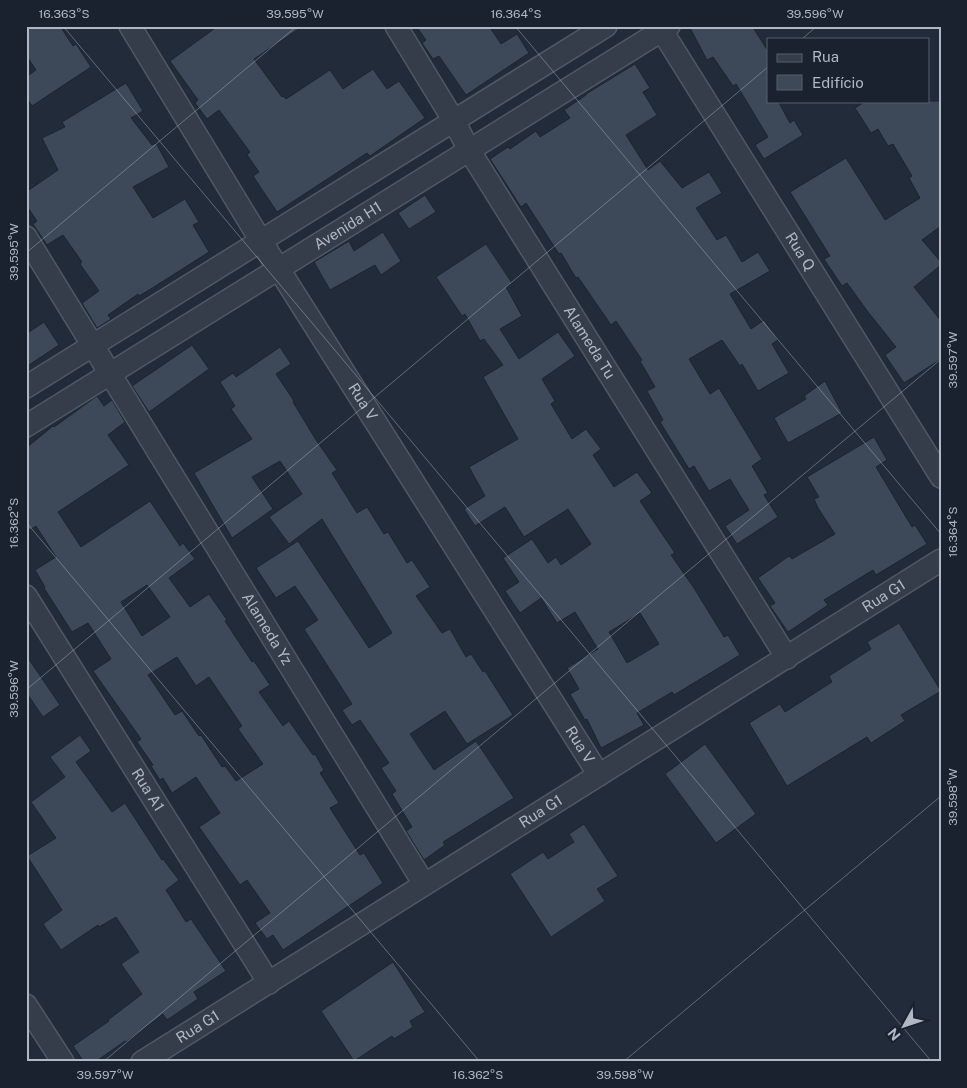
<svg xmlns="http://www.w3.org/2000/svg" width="967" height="1088" viewBox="0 0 967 1088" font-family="'Public Sans',sans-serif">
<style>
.building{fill:#3d4959;stroke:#1d2431;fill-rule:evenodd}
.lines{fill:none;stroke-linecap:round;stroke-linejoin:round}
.street-casing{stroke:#505865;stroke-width:24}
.street{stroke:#353d4a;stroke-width:21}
.ticks{fill:none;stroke:#b0b8c6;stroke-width:1;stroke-opacity:0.45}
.labels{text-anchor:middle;stroke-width:4.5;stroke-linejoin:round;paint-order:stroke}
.street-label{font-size:15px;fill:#b0b8c6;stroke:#1b222f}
.neatline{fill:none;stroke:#b0b8c6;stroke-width:2}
.ticks-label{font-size:12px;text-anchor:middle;fill:#b0b8c6}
</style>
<rect width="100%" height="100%" fill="#212b3a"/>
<!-- building -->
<path class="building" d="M26,26h34l13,20 3,-2 15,23 -59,39 -6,-9v-20l10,-7 -10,-15z
M218,26h85l-49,33 28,38 1,-1 3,3 44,-29 13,19 30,-20 14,20 12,-8 26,37 -55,38 -3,-3 -90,59 -24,-36 6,-4 -12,-17 3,-3 -31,-42 -12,9 -12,-16 3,-3 -28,-39z
M416,26h73l12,18 16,-10 12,19 -63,42 -27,-39 -6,3 -11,-16 4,-3z
M689,26h63l16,25v50h10l12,22 4,-3 9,15 -39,24 -9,-14 13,-8 -32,-53 -3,2 -20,-29 -6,3z
M635,64l15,24 -7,4 14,23 -31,20 22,35 12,-9 22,27 27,-16 13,21 -26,15 21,32 9,-5 16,27 16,-10 12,19 -40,23 21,35 13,-9 14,20 -6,4 17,29 -31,18 -16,-27 -2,2 -18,-26 -33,19 21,35 9,-6 43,71 -10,7 16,27 -4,2 14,22 -41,27 -12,-18 24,-16 -19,-31 -21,12 -15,-25 -5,3 -29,-47 3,-2 -16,-29 8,-4 -15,-26 2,-1 -26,-39 -5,4 -33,-48 -2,1 -15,-25 -2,1 -33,-51 -5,4 -31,-48 18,-12 2,2 26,-18 4,6 30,-19 -6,-8 22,-15v-1z
M126,83l17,28 -12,7 21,27 4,-2 13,24 -36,20 20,31 32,-19 14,23 -6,3 16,27 -55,35 -15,9 -1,-2 -30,21 3,4 -14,9 -15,-25 17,-12 -19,-27 2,-2 -19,-27 -16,10 -14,-21 4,-3 -11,-16v-13l32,-22 -16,-32 23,-11 -3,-5z
M866,101h75v125l-19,14 19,22v3l-27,22 27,34v38l-37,24 -19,-28 11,-8 -28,-35 -21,-29 -5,3 -18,-27 6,-3 -40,-64 56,-34 39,62 35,-22 -11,-20 3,-2 -19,-32 -5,2 -10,-17 -7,4 -16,-25z
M425,195l11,17 -27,17 -11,-16z
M383,232l18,29 -20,14 -6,-10 -45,25 -16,-28 35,-21 5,10z
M486,244l26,39 -6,4 16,29 -22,13 19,30 39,-27 17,24 -33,23 13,22 -4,3 21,35 14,-10 15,20 -8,6 21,32 23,-15 15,21 -12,8 35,52 -4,2 23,33 30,49 4,-2 12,20 -66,40 -2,-3 -35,21 7,12 -43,23 -14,-29 -2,1 -15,-26 9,-5 -12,-21 31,-19 -23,-37 -18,11 -16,-25 -21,15 -15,-22 14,-9 -16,-24 29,-19 16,24 8,-6 5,8 30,-21 -23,-35 -44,28 -19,-30 -30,19 -11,-17 21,-13 -16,-29 49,-28 -35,-62 20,-12 -19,-26 -4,2 -15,-27 -3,2 -26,-39zM640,613l19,31 -32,19 -18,-31z
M44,322l15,23 -33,22v-33z
M192,345l17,24 -60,43 -17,-26z
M280,347l11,17 -15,10 18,27 -1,1 23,38 21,30 -5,3 25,40 10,-6 17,27 4,-2 19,31 5,-3 18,27 -14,9 26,37 8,-4 16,28 5,-3 12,18 2,-1 28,44 -46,29 -22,-33 -35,23 24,36 42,-29 38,57 -71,44 2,3 -21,15 -18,-29 6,-4 -20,-33 4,-3 -15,-23 8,-5 -29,-43 -8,5 -10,-15 10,-6 -48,-75 14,-9 -23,-34 -19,12 -20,-30 42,-27 71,107 23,-15 -70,-114 -33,25 -20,-27 33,-23 -22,-33 -28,16 21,32 -41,29 -38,-65 58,-34 -21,-30 4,-3 -15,-24 13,-9 3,4z
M825,381l17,32 -54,30 -14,-25 32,-19 -2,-3z
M97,396l7,10 8,-6 13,22 -17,13 21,30 -71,47 23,35 69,-46 30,45 3,-3 12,16 -26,19 21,29 19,-13 18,26 -2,1 27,41 2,-1 16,24 -11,7 24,34 6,-5 24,34 2,-1 9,16 -4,3 19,30 -9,5 30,47 4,-2 19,30 -100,67 -10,-15 -6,4 -12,-16 15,-10 -23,-33 -7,5 -41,-58 21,-14 -24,-36 -24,16 -9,-15 -3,2 -9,-14 2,-1 -16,-23 4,-3 -48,-68 18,-12 -23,-36 -16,9 -28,-44 1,-1 -10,-17 21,-13 -20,-31 -10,6v-84l27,-22 1,1zM147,585l23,32 -28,19 -21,-34zM177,657l19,29 13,-9 33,49 -4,3 25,35 -27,17 -11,-15 -3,1 -21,-32 -2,1 -17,-25 -7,4 -27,-40z
M874,437l13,23 -11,7 36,60 3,-2 12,19 -51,31 -3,-5 -49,30 4,5 -40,27 -18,-26 5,-3 -17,-25 31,-22 3,3 43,-25 -17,-26 -4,-9 5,-2 -12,-20z
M899,623l42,68 -40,24 4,6 -34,22 -4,-6 -80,49 -38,-63 31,-19 5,8 47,-30 -3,-6 42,-27 -4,-7z
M26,655l34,50 -17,12 -17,-25z
M80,735l11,16 -15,11 36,50 13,-9 37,57 1,-1 16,21 -13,10 20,32 5,-3 35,52 -32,21 4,7 -31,21 -4,-6 -37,28 -1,-1 -30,21h-11l-11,-16 36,-25 -1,-1 34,-26 -21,-30 18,-12 -23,-35 -17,10 -1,-2 -37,25 -18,-26 19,-14 -35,-54 29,-18 -25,-36 34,-25 -15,-20z
M705,744l51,70 -40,29 -51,-69z
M584,824l34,52 -21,13 8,12 -54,36 -41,-63 33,-22 5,7 26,-17 -5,-8z
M393,962l32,50 -15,9 3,6 -19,12 -2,-3 -38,25 -33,-50z"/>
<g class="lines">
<defs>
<g id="street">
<path id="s1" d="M130,26l131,215 338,534"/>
<path id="s2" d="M396,26l58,95 15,29 318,508"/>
<path id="s3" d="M659,26l282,451"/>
<path id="s4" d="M26,237l398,647"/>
<path d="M26,387l580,-361"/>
<path id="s5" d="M26,426l643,-400"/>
<path id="s6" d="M26,596l243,387"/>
<path d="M26,1005l37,57"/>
<path id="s7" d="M142,1062l799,-502"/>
</g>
</defs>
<!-- street casing -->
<use href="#street" class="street-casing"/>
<!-- street -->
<use href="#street" class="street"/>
</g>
<!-- ticks -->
<path class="ticks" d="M63,26l869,1036M515,26l426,508M802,39l15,-13M26,253l271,-227M26,522l454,540M26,690l742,-623M26,1060l1,2M103,1062l838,-703M623,1062l318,-266"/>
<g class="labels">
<!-- street labels -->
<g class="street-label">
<text dy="5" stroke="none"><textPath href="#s5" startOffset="379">Avenida H1</textPath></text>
<text dy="5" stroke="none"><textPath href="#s3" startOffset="266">Rua Q</textPath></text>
<text dy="5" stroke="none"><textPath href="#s2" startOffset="371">Alameda Tu</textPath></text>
<text dy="5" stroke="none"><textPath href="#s1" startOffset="442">Rua V</textPath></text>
<text dy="5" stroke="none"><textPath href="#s7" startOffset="876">Rua G1</textPath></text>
<text dy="5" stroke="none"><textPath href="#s4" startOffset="460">Alameda Yz</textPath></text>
<text dy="5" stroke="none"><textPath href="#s1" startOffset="848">Rua V</textPath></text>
<text dy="5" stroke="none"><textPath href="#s6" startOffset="229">Rua A1</textPath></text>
<text dy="5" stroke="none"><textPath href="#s7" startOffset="471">Rua G1</textPath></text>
<text dy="5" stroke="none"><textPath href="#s7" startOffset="66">Rua G1</textPath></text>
</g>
</g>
<!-- border -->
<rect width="967" height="1088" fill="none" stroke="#1b222f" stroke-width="55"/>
<!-- legend -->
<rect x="767" y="38" width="162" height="65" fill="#1b222f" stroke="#575e6b"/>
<rect x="777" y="54" width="25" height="8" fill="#353d4a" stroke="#575e6b"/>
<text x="812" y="62" font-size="15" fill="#b0b8c6">Rua</text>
<rect x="777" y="75" width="25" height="15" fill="#3d4959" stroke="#575e6b"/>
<text x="812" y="88" font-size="15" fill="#b0b8c6">Edifício</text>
<!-- north arrow -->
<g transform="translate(904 1026) rotate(230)" stroke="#1b222f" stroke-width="4" paint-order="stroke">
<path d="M0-4L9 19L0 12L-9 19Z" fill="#b0b8c6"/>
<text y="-8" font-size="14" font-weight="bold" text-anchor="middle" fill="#b0b8c6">N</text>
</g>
<rect x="28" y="28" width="912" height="1032" class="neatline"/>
<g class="ticks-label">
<text x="64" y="18">16.363°S</text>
<text x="295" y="18">39.595°W</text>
<text x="516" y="18">16.364°S</text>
<text x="815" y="18">39.596°W</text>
<text transform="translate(14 252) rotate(-90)" y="4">39.595°W</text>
<text transform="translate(953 360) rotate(-90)" y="4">39.597°W</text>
<text transform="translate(14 523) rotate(-90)" y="4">16.362°S</text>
<text transform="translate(953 532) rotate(-90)" y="4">16.364°S</text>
<text transform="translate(14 689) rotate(-90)" y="4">39.596°W</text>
<text transform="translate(953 797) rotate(-90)" y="4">39.598°W</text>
<text x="105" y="1079">39.597°W</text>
<text x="478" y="1079">16.362°S</text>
<text x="625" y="1079">39.598°W</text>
</g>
</svg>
